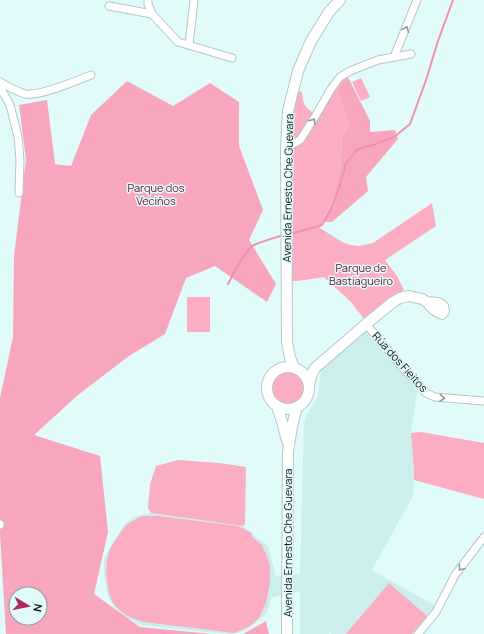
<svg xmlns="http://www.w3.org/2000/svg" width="484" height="634" viewBox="0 0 484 634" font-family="Manrope,sans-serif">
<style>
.built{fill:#ccefee}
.green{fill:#faadc3}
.forest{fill:#f7a6be;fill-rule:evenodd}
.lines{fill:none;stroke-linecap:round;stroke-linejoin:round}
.stream{stroke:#f290af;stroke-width:2}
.street-casing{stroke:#b1c9c8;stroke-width:9}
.secondary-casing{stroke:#b1c9c8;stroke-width:12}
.street{stroke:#fff;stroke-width:7}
.secondary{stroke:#fff;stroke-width:10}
.oneway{stroke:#939897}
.labels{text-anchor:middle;stroke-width:3;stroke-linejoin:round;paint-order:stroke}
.park-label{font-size:11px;fill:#6a1338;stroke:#e1fbfa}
.street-label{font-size:11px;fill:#101918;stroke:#e1fbfa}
</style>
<rect width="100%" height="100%" fill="#e1fbfa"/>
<!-- built -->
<path class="built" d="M365,331l35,38 17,23 -6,41 3,37 -1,26 -41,74 64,36 -22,28h-82l-3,-2v2h-29v-43l-29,7 -4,15 -15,13 -14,7 -11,1 -87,-9 -17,-10 -12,-12 -4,-10 -3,-16v-19l13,-22 7,-11 9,-8 18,-4 92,13 25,20 8,30 24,-2 4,-150 2,-9 6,-8 6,-11 3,-26 8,-8z"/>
<!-- green -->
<path class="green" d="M344,70l4,7 -11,13 12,34 -7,14 -2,34 -7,27 -13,29 22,14 8,3 9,1 14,-3 59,-40 4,23 -51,34 12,16 7,14 -14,9 -26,20 -13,-17 -27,-25 -26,4h-9l1,-132 2,-33 5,-25 5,1c1,12 2,14 11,21l23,-36z
M361,78l9,19 -9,4 -9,-19z
M187,297h23v35h-23z
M270 388a18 18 0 1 1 36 0a18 18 0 1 1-36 0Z
M421,432l63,11v56l-70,-19v-10l-3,-37z
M178,460l41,3 27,4 -1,57 -2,2 -92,-13 -3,-5 2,-24 6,-18z
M143,516h15l80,10 14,7 -1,3 10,8 5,10 4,11v18l-4,20 -7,15 -10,9 -15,6 -90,-11c-12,-3 -24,-9 -31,-19 -7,-13 -9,-38 -4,-52 3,-7 14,-23 20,-28 5,-3 9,-5 14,-7z
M389,583l38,33 -15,18h-66z"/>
<!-- forest -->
<path class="forest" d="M348,77l22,44v11l25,-2 3,9 -32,38 2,14 -36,31h-9l10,-23 7,-27 2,-34 7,-14 -12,-34z
M127,81l46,25 37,-23 29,19v44l24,64 -14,30 27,44 -9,18 -52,-36 -29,12 -21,56 -36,22 -51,39 -44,40 66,21 8,76 -14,62 46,33 73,7h-207l-6,-100v-136l13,-61 1,-81 12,-96 -7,-55 28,-5 8,64 16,2 20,-51zM16,594h24v24h-24z
M266,621l3,13h-27h1z"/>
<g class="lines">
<!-- stream -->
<path class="stream" d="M290,234l32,-9 9,-16 8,-21 7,-25 12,-14 18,-5 18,-7 16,-13 16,-44 12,-39 15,-41
M228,284c4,-8 18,-35 26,-39 9,-4 20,-7 30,-10"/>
<defs>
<path id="street" d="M148,0v4l4,10 26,28 54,16
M109,6l43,8
M189,45l5,-45
M394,57l23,-57
M0,82c5,3 20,11 26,12 15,2 50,-13 65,-19
M0,87l10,18 8,32 2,23 -1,33
M286,147l11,-5 4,-3 15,-24 15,-26 9,-12 10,-6 28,-11 33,-6
M366,324l38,45 22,24 9,4 49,4
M0,525v-1
M418,634l18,-22 19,-37 29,-38"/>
<path id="secondary" d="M294,367l-4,-9 -3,-16 -1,-195 2,-36 10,-40 13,-30 18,-29 11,-12
M267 388a21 21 0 1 1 42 0a21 21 0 1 1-42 0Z
M309,385l2,-9 4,-8 51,-44 27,-22 7,-4 9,-2 13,3 5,3 11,1 5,3 1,5 -2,3c-7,-2 -11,-7 -15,-12
M277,406l6,19 4,16
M287,634l1,-182 4,-26 5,-19"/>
</defs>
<!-- street casing -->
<use href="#street" class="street-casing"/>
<!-- secondary casing -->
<use href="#secondary" class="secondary-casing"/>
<!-- street -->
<use href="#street" class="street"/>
<!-- secondary -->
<use href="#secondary" class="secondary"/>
</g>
<!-- one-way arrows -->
<defs><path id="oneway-chevron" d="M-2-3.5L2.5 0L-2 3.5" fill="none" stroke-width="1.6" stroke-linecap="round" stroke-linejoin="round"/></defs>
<g class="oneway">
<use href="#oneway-chevron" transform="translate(406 29) rotate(-68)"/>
<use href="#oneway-chevron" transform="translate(313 121) rotate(-57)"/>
<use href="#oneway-chevron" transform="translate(442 398) rotate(5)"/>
<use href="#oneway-chevron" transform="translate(461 568) rotate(127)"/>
</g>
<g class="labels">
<!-- park labels -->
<g class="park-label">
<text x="156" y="192">Parque dos<tspan x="156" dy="13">Veciños</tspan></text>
<text x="361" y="272">Parque de<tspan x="361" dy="13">Bastiagueiro</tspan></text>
</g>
<!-- street labels -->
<g class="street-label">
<text transform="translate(288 188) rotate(-89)" y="4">Avenida Ernesto Che Guevara</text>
<text transform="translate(400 362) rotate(48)" y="4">Rúa dos Fieitos</text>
<text transform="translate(288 543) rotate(-90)" y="4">Avenida Ernesto Che Guevara</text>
</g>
</g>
<!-- north arrow -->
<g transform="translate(28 606) rotate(100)"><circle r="19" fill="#e1fbfa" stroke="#8da1a0"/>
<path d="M0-3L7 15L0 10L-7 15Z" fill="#b22662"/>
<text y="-6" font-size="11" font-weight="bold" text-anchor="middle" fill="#101918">N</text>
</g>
</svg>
